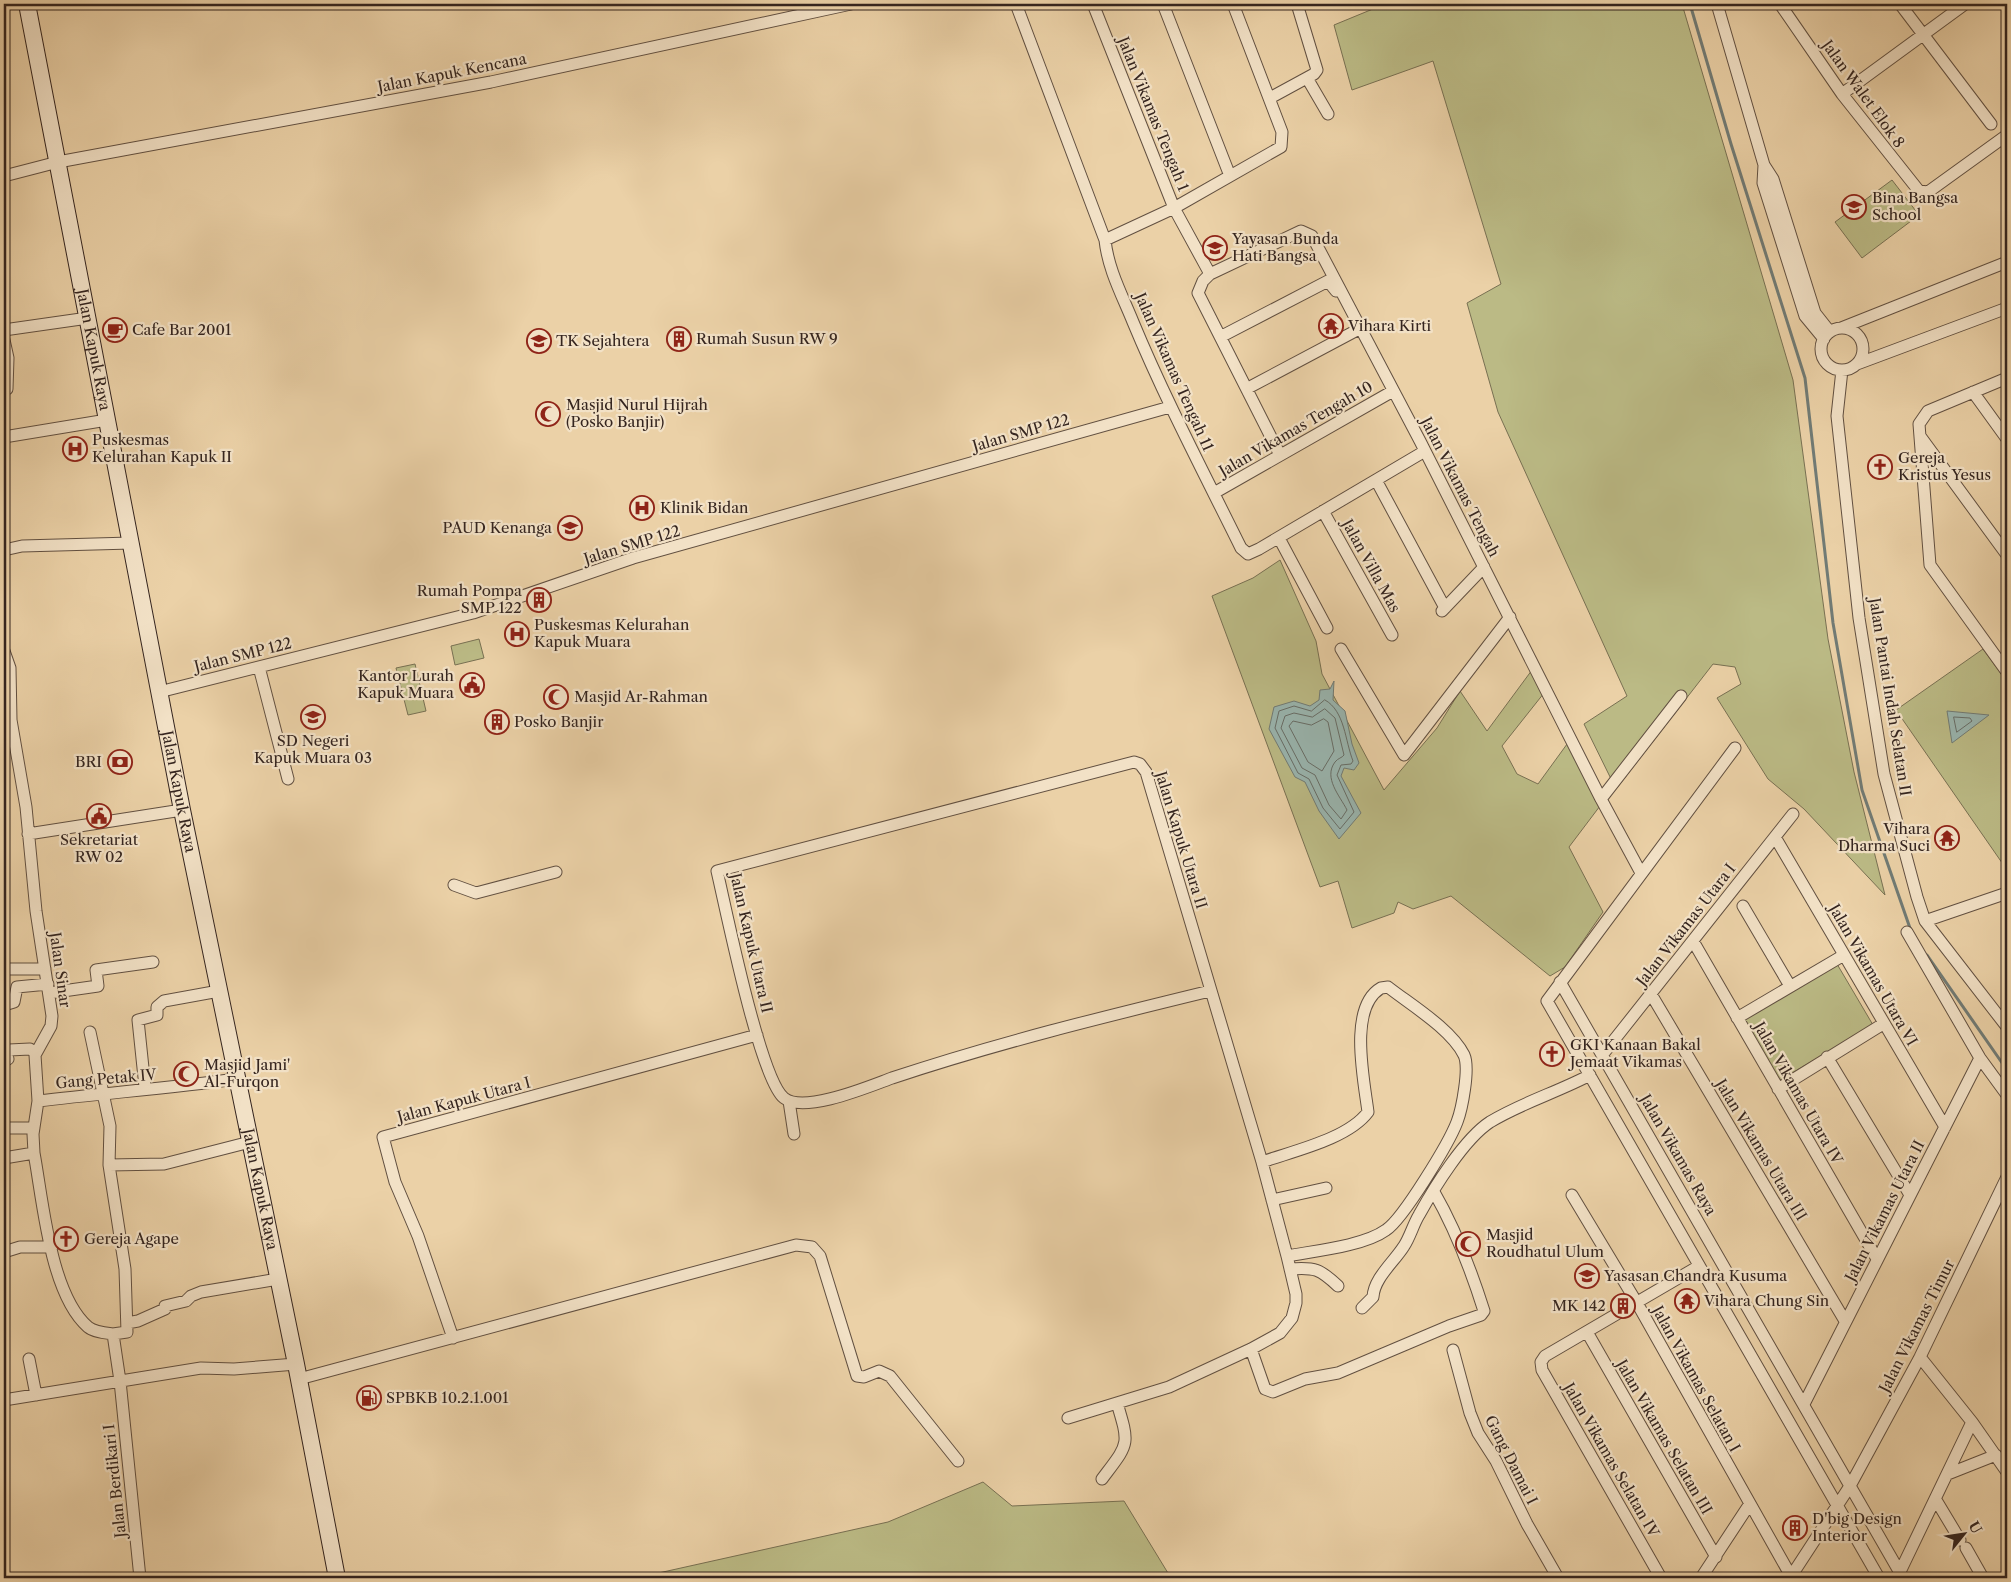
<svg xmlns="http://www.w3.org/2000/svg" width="2011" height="1582" viewBox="0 0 2011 1582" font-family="'Libre Caslon Text',serif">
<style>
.green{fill:#bbba85;stroke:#787052}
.water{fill:#99b5af;stroke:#717b75}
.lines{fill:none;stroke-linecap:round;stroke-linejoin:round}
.shore{stroke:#676d67;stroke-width:1}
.stream{stroke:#717b75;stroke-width:3}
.minor-casing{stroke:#625041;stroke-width:13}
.secondary-casing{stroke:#35251f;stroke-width:18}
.minor{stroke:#f2e1c6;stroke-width:11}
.secondary{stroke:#f2e1c6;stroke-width:16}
.labels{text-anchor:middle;stroke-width:4.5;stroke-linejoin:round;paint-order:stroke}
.street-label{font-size:15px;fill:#35251f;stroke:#f2e1c6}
.poi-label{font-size:15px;fill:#35251f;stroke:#f2e1c6;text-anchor:start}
</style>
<rect width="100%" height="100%" fill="#ebd1a7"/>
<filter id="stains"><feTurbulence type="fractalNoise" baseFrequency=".004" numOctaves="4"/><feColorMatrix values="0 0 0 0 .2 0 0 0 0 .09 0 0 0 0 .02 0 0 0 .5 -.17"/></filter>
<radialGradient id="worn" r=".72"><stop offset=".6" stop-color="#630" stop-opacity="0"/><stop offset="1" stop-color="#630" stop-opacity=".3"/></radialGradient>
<!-- green -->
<path class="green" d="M1385,4h297l111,376 35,259 26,133 31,123 -81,-86 -36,-30 -51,-81 24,-14 -6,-17 -22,-3 -97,125 -32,-65 43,-28 -129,-284 -31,-109 34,-19 -68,-223 -81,29 -18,-65z
M1892,180l27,35 -57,43 -27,-36z
M1280,560l36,81 6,33 62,116 53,-62 23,-37 27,40 45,-61 12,23 -42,53 15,28 21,10 32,-44 33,62 -34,45 34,65 -38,55 -15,9 -99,-80 -38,13 -15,-7 -4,11 -42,15 -14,-47 -18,6 -108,-291 41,-18z
M479,639l5,19 -29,7 -4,-19z
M1983,649l24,33v188l-111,-160z
M415,664l11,47 -18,4 -12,-47z
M1837,964l36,61 -96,57 -36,-61z
M983,1482l29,24 112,-5 47,77h-535l252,-56z"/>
<!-- water -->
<path class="water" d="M1334,681l-1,19 12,11 7,33 7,19 -5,7 -10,-2 -3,8 20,37 -22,26 -20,-28 -14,-29 -10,-5 -26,-48 5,-22 20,-6 16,5 9,-6 1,-10 10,-1z
M1947,711l42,4 -37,28z"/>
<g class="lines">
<!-- shore -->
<path class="shore" d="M1325,700c20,11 20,41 28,61l-2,3 -10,1 -4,10 17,37 -14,17 -17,-21 -14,-29 -11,-6 -23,-45 4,-17 15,-5 17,5z
M1325,709l10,9 9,37c-2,3 -6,3 -9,7 -12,16 5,34 12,48l-6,9 -12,-14 -14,-30 -13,-7 -21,-40 4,-12 9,-3 18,4z
M1954,717l16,1 2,3 -15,11z
M1324,719l4,3 6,29 -12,20 -14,-9 -19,-36 4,-5 18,4z"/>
<!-- stream -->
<path class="stream" d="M1690,4l41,140 74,234 28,245 29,167 49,141
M1927,955l80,115"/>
<defs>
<path id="minor" d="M1016,4l89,236c3,29 17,55 28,82 32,77 71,151 108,226l7,6 11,-5 166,-98
M1093,4l81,204 36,66
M1163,4l67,172
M1717,4l47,161 9,14 42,134 15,19
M1780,4l62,90 77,97 9,1 79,-57
M1900,4l91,120
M1307,78l21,36
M1842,94l123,-90
M1270,98l44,-24 3,-4 -20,-66
M1764,165l-1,18 42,133 19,23
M4,176l54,-14 433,-80 360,-78
M1105,240l69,-32 107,-61 1,-15 -49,-128
M1841,328l166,-66
M1821 349a21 21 0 1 1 42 0a21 21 0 1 1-42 0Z
M4,330l84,-12
M1222,336l106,-55 8,10
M4,340l4,18 -1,31h-3
M1857,364l150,-56
M1842,370l-5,46 22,202 25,156 33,123 8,24 82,106
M2007,378l-79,33 -9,13 11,141 77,107
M1248,388l113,-60
M1973,392l34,47
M1920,436l87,119
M4,437l103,-17
M1280,455l-82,-162 5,-12 7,-7 91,-43 11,5 108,205 181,358 40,74
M1376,480l69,128
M1214,493l179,-102
M1323,511l69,124
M1279,538l48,90
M4,550l18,-4 109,-3
M1442,611l42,-44
M1341,649l63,106 106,-138
M4,651l6,17 1,52 15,87 10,104 16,105 -1,10 -16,29 3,46 -5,33 1,19c9,48 16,141 54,174 6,5 17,6 25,7l7,47 20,197
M259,667l29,112
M159,692l314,-79 160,-55 537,-151
M1735,748l-188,253 332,577
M1601,799l80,-103
M28,834l154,-24
M1775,837l170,290
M454,885l22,8 80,-21
M1743,906l47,80
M1925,921l82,-28
M1907,932l73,126 27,37
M1693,941l184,318
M4,969h41
M1560,982l343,596
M49,993l49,-7 -2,-16 57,-8
M1651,994l194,327
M4,1005l10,-3 3,-15 31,-3
M1737,1018l107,-63
M90,1032l20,94 -1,39 16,104 2,63 -14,2
M1603,1054l190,-240
M1827,1057l83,138
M4,1061l4,-2 -3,-7 4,-2 21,-1 6,4
M143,1089l2,-2 -7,-67 19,-5v-8l7,-6 55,-10
M1778,1089l105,-65
M38,1101c67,-8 132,-13 199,-22
M789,1101l5,33
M4,1128h30
M4,1158l30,-5
M1262,1162c31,-11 86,-23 106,-50 -4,-32 -20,-105 13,-124l7,-1c23,18 63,42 76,68 6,13 -2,54 -7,67 -8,21 -54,97 -71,108 -22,16 -72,21 -99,26
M109,1165l55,-1 86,-22
M1572,1195l65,108 155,275
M1272,1200l54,-12
M4,1252l16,-5h32
M1290,1269c25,-2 30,0 48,17
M1362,1308l11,-11c1,-19 21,-35 31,-51 6,-9 9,-21 15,-31 15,-27 45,-76 71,-93 31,-19 68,-30 100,-47
M127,1323l11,-2 27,-12v-3l21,-5 5,-5 10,-4 77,-13
M1587,1332l129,225
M453,1338l-35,-102 -23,-54 -12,-45 374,-102
M1251,1349l14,40 8,3 32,-13 33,-6 111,-47 32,-11 3,-4c-13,-41 -28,-81 -50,-119
M1453,1350l17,63 8,20 18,28 31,63 31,54
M1920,1357l52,65 35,50
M29,1359l7,36
M299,1379l497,-134 16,2 8,9 37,120 7,1 15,-6 11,5 68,85
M4,1400l197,-32 33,1 62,-5
M1804,1404l176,-346
M1068,1418l101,-31 82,-38 29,-16 12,-15 4,-15v-9l-9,-38 -25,-94 -116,-390 -6,-8 -6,-2 -417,109c9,38 43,208 67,227 20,16 86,-12 108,-20 105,-35 211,-61 318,-87
M1948,1474l48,-19
M1102,1479c27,-36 28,-33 15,-76
M1936,1500l24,40
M1966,1548l17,30
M1661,1578l-119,-208 -1,-8 4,-6 154,-90
M1701,1578l48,-73
M1790,1578l60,-92 70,-129 87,-180
M1897,1578l75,-156"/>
<g id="secondary">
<path id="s1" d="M27,4l155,806 114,554 41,214"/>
</g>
</defs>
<!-- minor casing -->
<use href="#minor" class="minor-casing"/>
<!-- secondary casing -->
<use href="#secondary" class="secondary-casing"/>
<!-- minor -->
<use href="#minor" class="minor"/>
<!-- secondary -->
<use href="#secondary" class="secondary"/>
</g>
<!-- icons -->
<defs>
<symbol id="school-ring" viewBox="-11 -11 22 22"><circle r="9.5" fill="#f2e1c6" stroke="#8f2418" stroke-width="1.5"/><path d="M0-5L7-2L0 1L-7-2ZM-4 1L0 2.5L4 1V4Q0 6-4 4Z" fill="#8f2418"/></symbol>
<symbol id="temple-ring" viewBox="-11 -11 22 22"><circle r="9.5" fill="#f2e1c6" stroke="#8f2418" stroke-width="1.5"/><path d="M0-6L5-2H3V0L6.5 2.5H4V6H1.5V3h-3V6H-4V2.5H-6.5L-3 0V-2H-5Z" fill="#8f2418"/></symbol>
<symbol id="cafe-ring" viewBox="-11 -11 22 22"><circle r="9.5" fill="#f2e1c6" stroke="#8f2418" stroke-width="1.5"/><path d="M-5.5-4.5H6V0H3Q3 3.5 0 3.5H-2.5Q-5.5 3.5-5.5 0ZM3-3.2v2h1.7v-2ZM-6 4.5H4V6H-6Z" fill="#8f2418"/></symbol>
<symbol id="building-ring" viewBox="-11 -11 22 22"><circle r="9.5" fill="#f2e1c6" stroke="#8f2418" stroke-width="1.5"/><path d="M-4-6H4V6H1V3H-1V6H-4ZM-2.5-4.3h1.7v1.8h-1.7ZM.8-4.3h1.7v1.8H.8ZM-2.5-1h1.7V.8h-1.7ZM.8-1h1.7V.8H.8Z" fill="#8f2418"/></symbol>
<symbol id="mosque-ring" viewBox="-11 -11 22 22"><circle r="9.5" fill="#f2e1c6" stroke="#8f2418" stroke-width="1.5"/><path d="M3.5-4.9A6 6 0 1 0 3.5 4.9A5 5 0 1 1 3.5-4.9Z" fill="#8f2418"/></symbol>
<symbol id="hospital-ring" viewBox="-11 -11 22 22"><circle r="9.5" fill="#f2e1c6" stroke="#8f2418" stroke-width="1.5"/><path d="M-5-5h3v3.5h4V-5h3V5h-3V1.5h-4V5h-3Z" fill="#8f2418"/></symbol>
<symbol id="church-ring" viewBox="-11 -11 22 22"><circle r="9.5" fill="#f2e1c6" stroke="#8f2418" stroke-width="1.5"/><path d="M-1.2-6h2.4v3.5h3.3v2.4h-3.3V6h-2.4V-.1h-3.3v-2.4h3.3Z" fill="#8f2418"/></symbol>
<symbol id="civic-ring" viewBox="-11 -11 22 22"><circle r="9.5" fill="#f2e1c6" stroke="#8f2418" stroke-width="1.5"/><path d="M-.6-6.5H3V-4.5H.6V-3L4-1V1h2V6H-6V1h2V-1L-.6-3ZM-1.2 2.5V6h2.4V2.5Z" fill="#8f2418"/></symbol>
<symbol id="bank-ring" viewBox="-11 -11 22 22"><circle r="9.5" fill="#f2e1c6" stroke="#8f2418" stroke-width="1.5"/><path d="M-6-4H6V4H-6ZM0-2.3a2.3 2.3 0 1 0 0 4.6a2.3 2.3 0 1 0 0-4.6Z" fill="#8f2418"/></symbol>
<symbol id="fuel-ring" viewBox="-11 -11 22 22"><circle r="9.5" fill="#f2e1c6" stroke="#8f2418" stroke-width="1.5"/><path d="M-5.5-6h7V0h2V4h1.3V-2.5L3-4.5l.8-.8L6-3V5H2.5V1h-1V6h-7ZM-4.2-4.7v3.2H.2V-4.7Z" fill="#8f2418"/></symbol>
</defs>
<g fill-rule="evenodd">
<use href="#school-ring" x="1840" y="193" width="28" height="28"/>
<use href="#school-ring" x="1201" y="234" width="28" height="28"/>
<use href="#temple-ring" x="1317" y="312" width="28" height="28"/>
<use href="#cafe-ring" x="101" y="316" width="28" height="28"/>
<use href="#building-ring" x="665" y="325" width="28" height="28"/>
<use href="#school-ring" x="525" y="327" width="28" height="28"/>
<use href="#mosque-ring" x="534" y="400" width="28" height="28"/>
<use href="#hospital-ring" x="61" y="435" width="28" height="28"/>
<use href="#church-ring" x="1866" y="453" width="28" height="28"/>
<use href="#hospital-ring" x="628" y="494" width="28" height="28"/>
<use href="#school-ring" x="556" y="514" width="28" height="28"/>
<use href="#building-ring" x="525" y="586" width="28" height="28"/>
<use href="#hospital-ring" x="503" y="620" width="28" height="28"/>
<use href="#civic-ring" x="458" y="671" width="28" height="28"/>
<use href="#mosque-ring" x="542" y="683" width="28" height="28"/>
<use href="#school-ring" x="299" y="703" width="28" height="28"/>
<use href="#building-ring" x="483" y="708" width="28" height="28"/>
<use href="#bank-ring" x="106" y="748" width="28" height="28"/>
<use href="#civic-ring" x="85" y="802" width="28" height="28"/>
<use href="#temple-ring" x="1933" y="824" width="28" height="28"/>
<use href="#church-ring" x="1538" y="1040" width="28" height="28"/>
<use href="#mosque-ring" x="172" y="1060" width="28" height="28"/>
<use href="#church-ring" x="52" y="1225" width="28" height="28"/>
<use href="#mosque-ring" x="1454" y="1230" width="28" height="28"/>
<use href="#school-ring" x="1573" y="1262" width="28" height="28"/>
<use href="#temple-ring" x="1673" y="1287" width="28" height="28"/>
<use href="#building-ring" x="1609" y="1292" width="28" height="28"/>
<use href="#fuel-ring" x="355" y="1384" width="28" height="28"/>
<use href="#building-ring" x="1781" y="1514" width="28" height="28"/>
</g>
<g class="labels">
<!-- street labels -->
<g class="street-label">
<text transform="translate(452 73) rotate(-11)" y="5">Jalan Kapuk Kencana</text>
<text transform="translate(1863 94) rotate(54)" y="5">Jalan Walet Elok 8</text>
<text transform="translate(1153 114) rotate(68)" y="5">Jalan Vikamas Tengah 1</text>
<text dy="5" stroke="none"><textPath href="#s1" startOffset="352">Jalan Kapuk Raya</textPath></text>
<text transform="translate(1174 372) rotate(66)" y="5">Jalan Vikamas Tengah 11</text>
<text transform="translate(1296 429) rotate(-30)" y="5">Jalan Vikamas Tengah 10</text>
<text transform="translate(1021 433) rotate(-16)" y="5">Jalan SMP 122</text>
<text transform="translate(1460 487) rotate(63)" y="5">Jalan Vikamas Tengah</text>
<text transform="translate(632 545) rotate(-17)" y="5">Jalan SMP 122</text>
<text transform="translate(1371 566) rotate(61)" y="5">Jalan Villa Mas</text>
<text transform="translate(243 655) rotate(-14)" y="5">Jalan SMP 122</text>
<text transform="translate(1890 697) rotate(81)" y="5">Jalan Pantai Indah Selatan II</text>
<text dy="5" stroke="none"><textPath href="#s1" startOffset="802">Jalan Kapuk Raya</textPath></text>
<text transform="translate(1181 840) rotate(73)" y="5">Jalan Kapuk Utara II</text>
<text transform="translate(1686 925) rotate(-52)" y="5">Jalan Vikamas Utara I</text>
<text transform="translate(751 943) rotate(77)" y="5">Jalan Kapuk Utara II</text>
<text transform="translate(60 970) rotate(82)" y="5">Jalan Sinar</text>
<text transform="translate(1873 975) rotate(60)" y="5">Jalan Vikamas Utara VI</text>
<text transform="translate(106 1079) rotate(-5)" y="5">Gang Petak IV</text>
<text transform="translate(1798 1093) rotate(60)" y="5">Jalan Vikamas Utara IV</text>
<text transform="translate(464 1100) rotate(-15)" y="5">Jalan Kapuk Utara I</text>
<text transform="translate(1761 1150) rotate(59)" y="5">Jalan Vikamas Utara III</text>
<text transform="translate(1678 1155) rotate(60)" y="5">Jalan Vikamas Raya</text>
<text dy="5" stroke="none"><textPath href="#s1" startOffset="1208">Jalan Kapuk Raya</textPath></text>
<text transform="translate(1885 1211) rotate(-63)" y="5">Jalan Vikamas Utara II</text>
<text transform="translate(1917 1326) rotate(-63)" y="5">Jalan Vikamas Timur</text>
<text transform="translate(1696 1379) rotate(61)" y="5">Jalan Vikamas Selatan I</text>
<text transform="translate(1664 1437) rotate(60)" y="5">Jalan Vikamas Selatan III</text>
<text transform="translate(1511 1460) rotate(63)" y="5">Gang Damai I</text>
<text transform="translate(1611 1460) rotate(60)" y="5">Jalan Vikamas Selatan IV</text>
<text transform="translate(115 1481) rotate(-96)" y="5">Jalan Berdikari I</text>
</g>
<!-- poi labels -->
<g class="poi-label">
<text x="1872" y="203">Bina Bangsa<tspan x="1872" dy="17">School</tspan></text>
<text x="1232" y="244">Yayasan Bunda<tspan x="1232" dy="17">Hati Bangsa</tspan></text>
<text x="1348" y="331">Vihara Kirti</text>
<text x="132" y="335">Cafe Bar 2001</text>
<text x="696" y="344">Rumah Susun RW 9</text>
<text x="556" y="346">TK Sejahtera</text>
<text x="566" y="410">Masjid Nurul Hijrah<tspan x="566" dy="17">(Posko Banjir)</tspan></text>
<text x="92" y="445">Puskesmas<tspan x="92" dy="17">Kelurahan Kapuk II</tspan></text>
<text x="1898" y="463">Gereja<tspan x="1898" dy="17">Kristus Yesus</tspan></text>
<text x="660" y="513">Klinik Bidan</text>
<text x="552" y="533" text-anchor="end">PAUD Kenanga</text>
<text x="522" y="596" text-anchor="end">Rumah Pompa<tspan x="522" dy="17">SMP 122</tspan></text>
<text x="534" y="630">Puskesmas Kelurahan<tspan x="534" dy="17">Kapuk Muara</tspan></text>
<text x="454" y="681" text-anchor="end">Kantor Lurah<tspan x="454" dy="17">Kapuk Muara</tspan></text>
<text x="574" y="702">Masjid Ar-Rahman</text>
<text x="514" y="727">Posko Banjir</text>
<text x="313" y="746" text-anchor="middle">SD Negeri<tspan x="313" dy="17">Kapuk Muara 03</tspan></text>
<text x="102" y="767" text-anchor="end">BRI</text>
<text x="1930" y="834" text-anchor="end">Vihara<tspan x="1930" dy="17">Dharma Suci</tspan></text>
<text x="99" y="845" text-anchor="middle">Sekretariat<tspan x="99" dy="17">RW 02</tspan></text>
<text x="1570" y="1050">GKI Kanaan Bakal<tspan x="1570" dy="17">Jemaat Vikamas</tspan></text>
<text x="204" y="1070">Masjid Jami'<tspan x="204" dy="17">Al-Furqon</tspan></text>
<text x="1486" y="1240">Masjid<tspan x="1486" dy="17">Roudhatul Ulum</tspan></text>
<text x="84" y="1244">Gereja Agape</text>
<text x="1604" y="1281">Yasasan Chandra Kusuma</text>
<text x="1704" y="1306">Vihara Chung Sin</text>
<text x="1606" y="1311" text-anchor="end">MK 142</text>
<text x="386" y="1403">SPBKB 10.2.1.001</text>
<text x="1812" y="1524">D'big Design<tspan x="1812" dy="17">Interior</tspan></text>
</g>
</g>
<!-- margin -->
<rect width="2011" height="1582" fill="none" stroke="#ebd1a7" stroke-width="20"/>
<rect x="5" y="5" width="2001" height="1572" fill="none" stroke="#35251f" stroke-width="2.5"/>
<rect x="10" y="10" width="1991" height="1562" fill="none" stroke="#35251f"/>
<!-- north arrow -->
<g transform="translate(1964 1534) rotate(60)" stroke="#f2e1c6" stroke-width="4" paint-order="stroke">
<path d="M0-4L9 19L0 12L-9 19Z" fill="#35251f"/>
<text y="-8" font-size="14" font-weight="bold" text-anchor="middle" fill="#35251f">U</text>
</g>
<rect width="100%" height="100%" filter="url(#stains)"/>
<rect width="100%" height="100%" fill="url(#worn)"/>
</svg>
